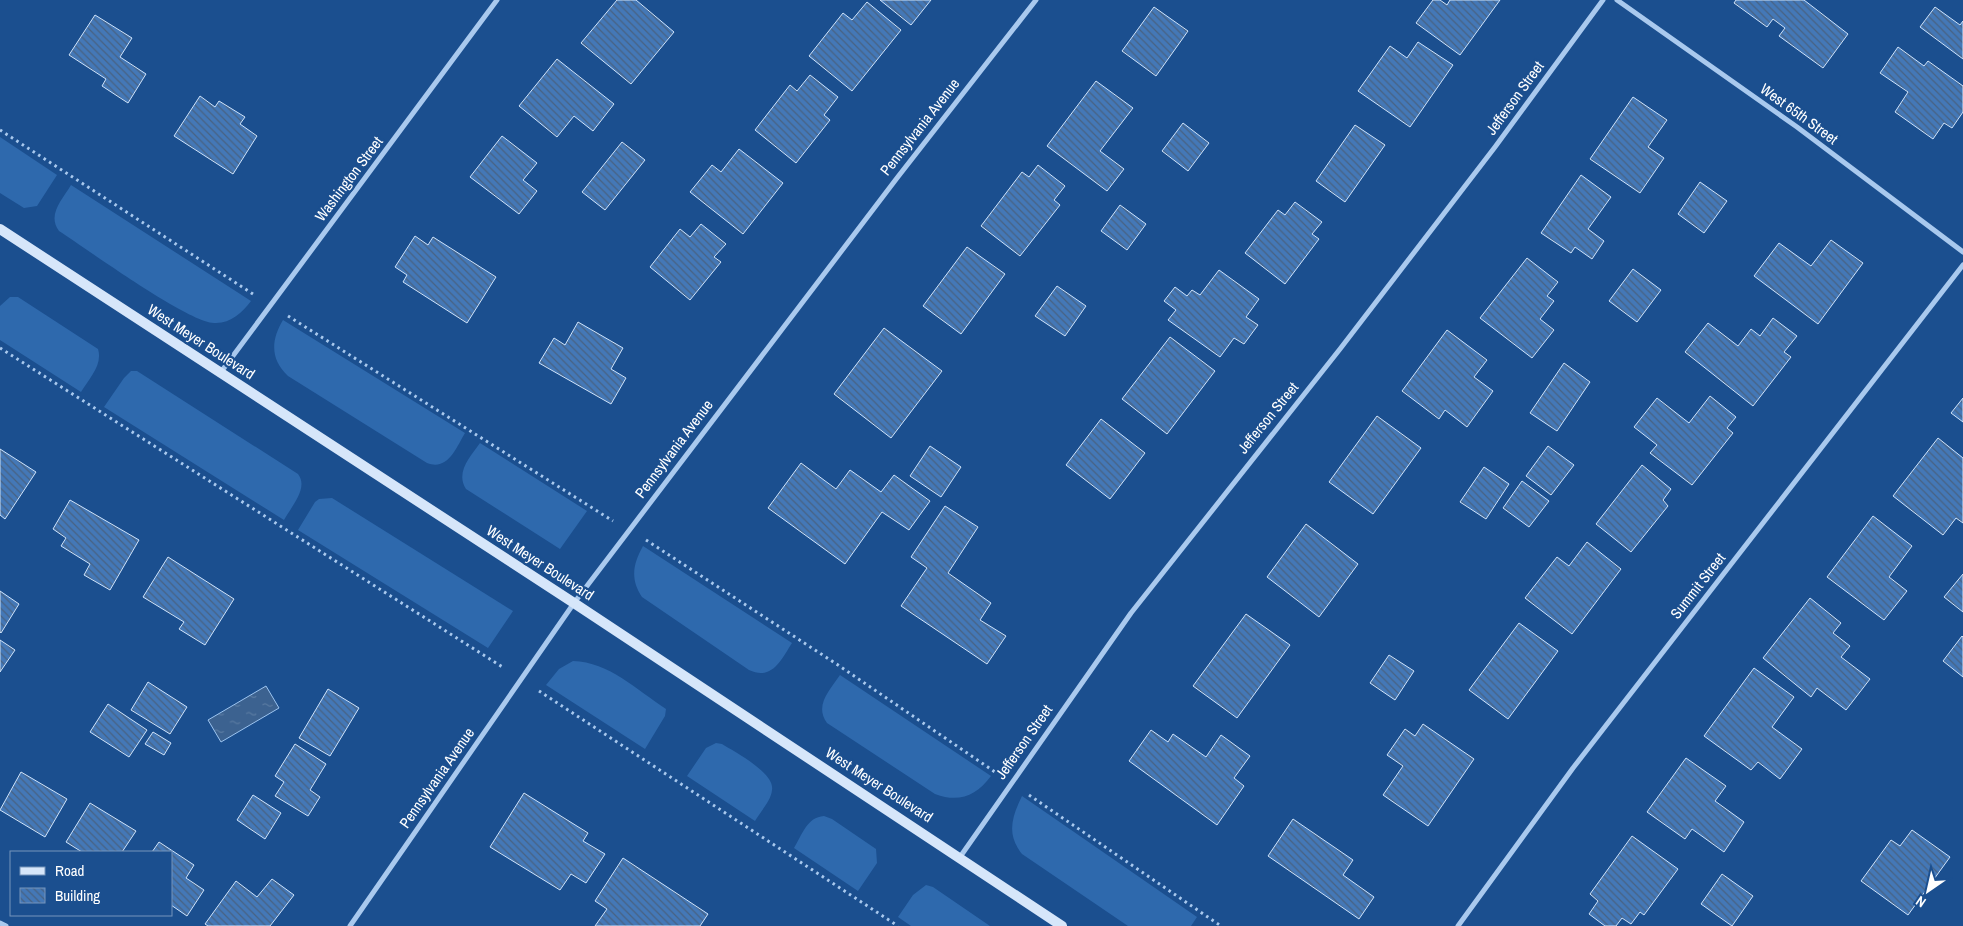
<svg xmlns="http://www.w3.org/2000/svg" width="1963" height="926" viewBox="0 0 1963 926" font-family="'Archivo Narrow',sans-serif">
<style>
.grass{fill:#2e69ad}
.water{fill:url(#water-ripples);stroke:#9cc4f0}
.building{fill:url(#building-back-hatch);stroke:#cfe3fa}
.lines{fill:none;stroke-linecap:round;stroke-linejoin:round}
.path{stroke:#a9c9ee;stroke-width:3;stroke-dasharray:2.5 4;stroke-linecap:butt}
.street{stroke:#a9c9ee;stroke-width:5}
.secondary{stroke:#d6e6fa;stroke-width:10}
.labels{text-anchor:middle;stroke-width:4.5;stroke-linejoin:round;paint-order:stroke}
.street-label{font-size:15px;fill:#fff;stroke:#1b4f8f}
</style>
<defs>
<pattern id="water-ripples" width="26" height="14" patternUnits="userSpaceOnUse" patternTransform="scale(1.25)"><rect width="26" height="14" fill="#3c6290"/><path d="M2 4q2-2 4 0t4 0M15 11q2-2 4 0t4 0" fill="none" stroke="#597aa1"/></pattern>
<pattern id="building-back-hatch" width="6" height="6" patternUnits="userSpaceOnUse" patternTransform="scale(1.25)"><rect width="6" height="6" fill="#4478b7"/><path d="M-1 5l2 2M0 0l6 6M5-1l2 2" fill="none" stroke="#486282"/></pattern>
</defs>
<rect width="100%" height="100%" fill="#1b4f8f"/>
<!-- grass -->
<path class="grass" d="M0,137l57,38 -20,31 -13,2 -24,-15z
M71,185l180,116c-9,12 -21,23 -37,22 -27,-1 -127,-74 -155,-92 -12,-16 3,-31 12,-46z
M10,297h8l80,52c5,16 -9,30 -17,43l-81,-52v-34z
M283,320l182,113c-9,15 -17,38 -38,30l-139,-87c-18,-17 -17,-36 -5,-56z
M131,371h6l161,103c11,14 -7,33 -14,46l-180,-113 20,-29z
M480,443l107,68 -27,38 -94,-60c-11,-17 5,-33 14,-46z
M332,498l181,113 -25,37 -190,-118 17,-28 4,-3z
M643,546l149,97c-11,17 -20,38 -43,27l-107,-73c-12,-18 -9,-33 1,-51z
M573,661c36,1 64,29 93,48l-1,7 -20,33 -99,-64 13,-16z
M840,675l151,101c-15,20 -32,27 -56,18l-108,-71c-13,-18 3,-33 13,-48z
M716,743l6,1c13,8 53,29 50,46 -1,11 -12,22 -17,31l-68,-45 19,-28z
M1022,796l175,121 -6,9h-63l-106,-72c-16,-20 -10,-37 0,-58z
M824,816l8,3 44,30 1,14 -19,28 -64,-43c8,-13 13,-31 30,-32z
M926,885l7,2 57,39h-79l-13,-9 15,-22z"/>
<!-- water -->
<path class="water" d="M266,686l13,22 -58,34 -13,-22z"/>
<!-- building -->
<path class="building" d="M617,0h19l38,32 -43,52 -50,-41z
M880,0h51l-20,25z
M1433,0h7l7,5 3,-5h50l-40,55 -44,-32z
M1736,0h68l44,34 -25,34 -44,-32 6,-8 -12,-9 -6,8 -33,-24z
M867,2l34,28 -49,61 -43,-35 34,-43 9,7z
M1154,7l34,24 -32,45 -34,-25z
M1935,7l25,18 3,-4v38l-43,-32z
M95,15l37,23 -12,19 26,17 -18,29 -26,-17 4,-7 -37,-24z
M1418,42l35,23 -43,62 -52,-36 32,-45 17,12z
M1898,47l26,19 4,-5 35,25v26l-11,16 -8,-5 -11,16 -38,-27 13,-20 -28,-19z
M557,59l57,45 -21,27 -19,-15 -17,21 -38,-31z
M810,75l28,22 -14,18 6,5 -34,43 -41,-33 35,-45 7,6z
M1096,81l37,27 -33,43 24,18 -17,22 -60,-45z
M200,96l15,11 4,-6 26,16 -5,7 17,12 -24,38 -59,-38z
M1633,97l34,23 -19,27 16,11 -24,35 -50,-34z
M1183,123l26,20 -21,28 -26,-20z
M1355,125l30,20 -40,57 -29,-21z
M502,136l35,27 -14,17 14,11 -18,23 -49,-37z
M622,142l23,18 -40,50 -23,-18z
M739,149l44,34 -40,51 -53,-42 22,-27 9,7z
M1038,165l27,21 -11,14 6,5 -40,51 -39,-30 41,-54 7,5z
M1581,175l30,22 -23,32 16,12 -12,18 -17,-12 -4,6 -30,-20z
M1700,182l27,19 -23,32 -26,-19z
M1295,202l27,20 -10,12 7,5 -34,45 -40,-31 33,-43 7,5z
M1120,205l26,19 -19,26 -26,-19z
M701,224l25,20 -12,13 7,5 -31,38 -40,-33 30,-38 10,8z
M415,236l13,9 5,-8 63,40 -29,46 -64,-41 4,-7 -12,-8z
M1831,240l32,23 -45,61 -64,-48 25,-33 32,23z
M967,247l38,27 -44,60 -38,-28z
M1527,258l31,24 -11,14 7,5 -14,18 14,11 -22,28 -52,-40z
M1633,269l28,21 -24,32 -28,-21z
M1219,270l40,29 -13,18 12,8 -14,19 -10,-6 -14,19 -52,-37 8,-10 -12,-9 11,-14 12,9 5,-6 8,5z
M1057,286l29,20 -21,30 -30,-20z
M1773,318l24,18 -13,16 7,5 -38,49 -68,-54 23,-29 30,23 13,-17 9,7z
M578,322l45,26 -12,21 15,9 -15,26 -72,-41 15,-25 11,7z
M884,328l58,43 -51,67 -57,-44z
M1447,330l40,30 -13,17 19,14 -26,36 -22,-17 -6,9 -37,-28z
M1170,337l45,34 -48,63 -45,-35z
M1564,363l26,19 -33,49 -27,-18z
M1710,396l26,21 -9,11 6,5 -41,52 -42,-32 7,-8 -23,-18 23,-29 32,25z
M1963,398v24l-12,-9z
M1377,416l44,32 -48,66 -44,-32z
M1101,419l44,34 -35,46 -44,-34z
M1938,438l25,20v65l-7,-5 -13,17 -50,-39z
M930,446l31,21 -20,30 -31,-21z
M1548,446l26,19 -23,30 -25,-19z
M0,449l36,23 -31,47 -5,-4z
M801,463l35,26 14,-19 31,22 13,-17 36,26 -21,29 -27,-18 -37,52 -77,-56z
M1642,465l29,24 -8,11 5,6 -37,46 -35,-28z
M1484,467l25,17 -23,35 -26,-17z
M1522,481l27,20 -20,26 -26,-19z
M70,500l69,40 -29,50 -26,-15 6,-11 -29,-18 5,-8 -13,-9z
M945,506l33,21 -30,46 43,30 -11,17 26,16 -19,28 -86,-58 26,-38 -16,-11z
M1873,516l39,30 -23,31 18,14 -23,29 -57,-43z
M1306,524l52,40 -39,53 -52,-40z
M1587,542l34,27 -49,65 -47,-36 32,-41 12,9z
M168,557l66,42 -29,46 -26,-16 5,-7 -41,-25z
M1963,574v38l-19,-15z
M0,591l19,13 -18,29 -1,-1z
M1810,598l31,25 -8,10 17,13 -9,11 29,22 -24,31 -29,-22 -6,9 -48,-39z
M1246,614l44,31 -53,73 -44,-32z
M1519,623l39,28 -50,68 -39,-29z
M1962,636l1,1v40l-20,-16z
M0,640l15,10 -15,22z
M1389,655l25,16 -19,29 -25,-17z
M1754,668l40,29 -22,30 30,22 -22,30 -22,-17 -7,8 -47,-34z
M148,682l39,25 -17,27 -39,-24z
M328,689l31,19 -29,48 -31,-18z
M108,704l39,26 -18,27 -39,-25z
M1423,724l51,35 -46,67 -45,-31 20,-29 -16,-11 18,-26 10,7z
M1151,730l17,12 5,-8 33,23 15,-22 29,21 -16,22 10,8 -27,39 -88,-64z
M153,732l18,11 -7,12 -19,-11z
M295,744l31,20 -16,26 10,7 -12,19 -33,-20 9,-14 -9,-6z
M1686,758l40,28 -11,15 29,21 -20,30 -32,-23 -7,10 -38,-27z
M21,772l46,27 -22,38 -45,-27z
M524,793l64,40 -5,8 22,13 -19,29 -15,-9 -11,16 -70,-43z
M253,795l28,18 -16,26 -28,-19z
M90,803l46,28 -14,21h-40l-16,-10z
M1293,819l60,41 -10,15 31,22 -15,22 -91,-63z
M1912,830l38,27 -42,58 -47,-34 30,-41 9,6z
M1632,836l46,33 -34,46 -4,-3 -9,12 -9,-6 -6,8h-11l-16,-12 9,-13 -8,-7z
M159,842l35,23 -8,13 18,12 -17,26 -16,-11v-53h-19z
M623,858l85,56 -8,12h-105l12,-17 -12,-8z
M1722,874l31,22 -21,30 -31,-22z
M272,879l22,16 -24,31h-62l-3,-2 31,-43 21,16z"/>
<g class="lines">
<!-- path -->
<path class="path" d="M0,130l253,164
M288,316l325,205
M0,348l504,320
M646,540l192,125 157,107
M539,691l359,235
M1029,795l192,131"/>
<!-- street -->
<path class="street" d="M1617,0l180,127 166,125
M221,372l276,-372
M960,857l171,-244 209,-264 155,-202 108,-147
M0,923l6,3
M350,926l224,-323 323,-425 139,-178
M1458,926l115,-158 390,-503"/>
<!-- secondary -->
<path class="secondary" d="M0,229l574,374 488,323"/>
</g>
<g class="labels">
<!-- street labels -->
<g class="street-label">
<text transform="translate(1515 98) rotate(-54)" y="5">Jefferson Street</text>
<text transform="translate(1799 114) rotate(36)" y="5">West 65th Street</text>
<text transform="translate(920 127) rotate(-52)" y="5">Pennsylvania Avenue</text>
<text transform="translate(349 179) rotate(-53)" y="5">Washington Street</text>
<text transform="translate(201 342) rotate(33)" y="5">West Meyer Boulevard</text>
<text transform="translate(1268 418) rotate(-51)" y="5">Jefferson Street</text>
<text transform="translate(674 449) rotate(-53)" y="5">Pennsylvania Avenue</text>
<text transform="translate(540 563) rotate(33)" y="5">West Meyer Boulevard</text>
<text transform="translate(1698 586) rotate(-52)" y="5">Summit Street</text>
<text transform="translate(1024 742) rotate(-55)" y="5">Jefferson Street</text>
<text transform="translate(437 778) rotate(-55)" y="5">Pennsylvania Avenue</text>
<text transform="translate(879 785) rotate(33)" y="5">West Meyer Boulevard</text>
</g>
</g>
<!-- legend -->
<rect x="10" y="851" width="162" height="65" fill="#1b4f8f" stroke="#7695bc"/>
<rect x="20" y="867" width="25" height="8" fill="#d6e6fa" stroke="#7695bc"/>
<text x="55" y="876" font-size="15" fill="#ffffff">Road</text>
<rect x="20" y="888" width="25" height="15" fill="url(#building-back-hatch)" stroke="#7695bc"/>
<text x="55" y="901" font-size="15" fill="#ffffff">Building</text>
<!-- north arrow -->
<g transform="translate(1928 891) rotate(214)" stroke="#1b4f8f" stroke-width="4" paint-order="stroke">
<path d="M0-4L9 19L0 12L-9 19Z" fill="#ffffff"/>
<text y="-8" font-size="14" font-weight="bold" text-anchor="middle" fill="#ffffff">N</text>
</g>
</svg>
